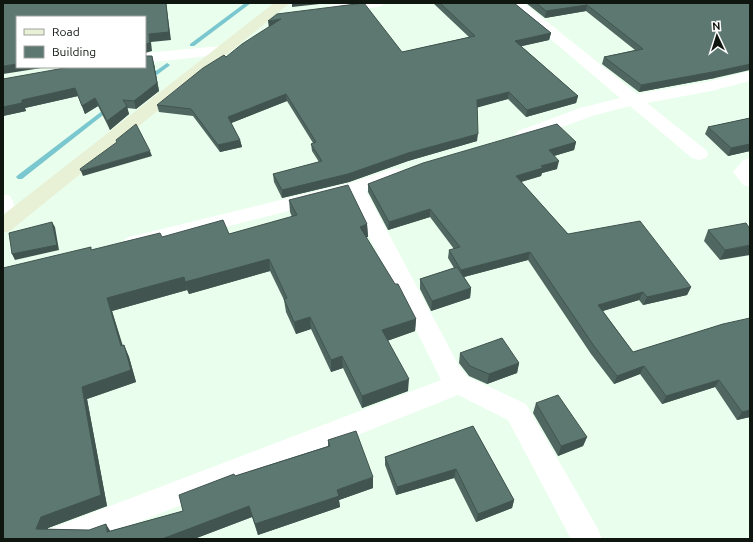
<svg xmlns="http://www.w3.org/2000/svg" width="753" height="542" viewBox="0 0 753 542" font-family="Ubuntu,sans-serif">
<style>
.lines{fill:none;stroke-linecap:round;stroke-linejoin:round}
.stream{fill:#7ac7cf;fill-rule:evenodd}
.minor{fill:#fff;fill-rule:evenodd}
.secondary{fill:#e8f0d6;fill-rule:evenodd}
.wall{fill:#506761}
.shaded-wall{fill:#41544f}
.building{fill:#5d7871;stroke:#41544f}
</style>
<rect width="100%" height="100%" fill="#e9feec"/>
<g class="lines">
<!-- stream -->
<path class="stream" d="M245,3h6l-57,43h-4v-2z
M167,63l3,2 -1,1 -19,14h-4v-2z
M110,105l2,1v2l-90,71h-4l-2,-2 2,-2z"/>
<!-- minor -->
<path class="minor" d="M341,3h43l-2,3 -5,1 -42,5 -5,-1 -2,-3 2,-3z
M508,3h16l113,91 74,-13 39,-10v10l-39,10 -64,12 59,47 2,4 -2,4 -7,2 -7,-2 -62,-52 -38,10 -62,23 -6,1 -6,-1 -3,-4 3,-4 62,-23 40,-10z
M221,46l6,2 2,3 -2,3 -82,9v-10z
M750,158v29l-7,-2 -10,-13 10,-12z
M395,168l7,2 3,4 -3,4 -36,13 93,175 9,11 58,27 72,125 4,10h-31l-63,-119 -50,-25 -362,144h-51l4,-10 11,-4 381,-145 -92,-184 -216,54 -7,-2 -4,-5 4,-5 7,-2 217,-53z
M3,194l7,2 3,5 5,20 -3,5 -7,2 -5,-1z"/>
<!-- secondary -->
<path class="secondary" d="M274,3h16l-280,228 -7,2v-18z"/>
</g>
<!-- wall -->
<path class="wall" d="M433,3h81l37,30 -2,7 -28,6 57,50 -2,7 -50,14 -18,-18 -31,8v34l-69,20 -59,21 -67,16 -8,-16 -1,-8 46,-12 -7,-11 -1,-7 2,-1 -26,-42 -56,22 9,17 2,7 -22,5 -27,-36 -34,-4 -2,-7 69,-48 176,-5 67,-15z
M526,3h224l-35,75 -76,14 -37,-28 2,-7 31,-7 -49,-39 -41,7z
M154,64l5,27 -23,18 -9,-1 2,6 -19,16 -12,-24 -13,8 -7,-18 -53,12 1,3 -23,5v-37z
M750,118v33l-22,5 -23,-22 3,-7z
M576,142l-2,8 -20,6 3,13 -15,4 -1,3 -20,6 47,52 123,53 -4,8 -44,10 -4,-5 -36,11 30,41 90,-28 27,93 -13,3 -22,-33 -53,17 -22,-30 -26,10 -23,-30 -63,-94 -64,17 7,11 -1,10 -39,13 -11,-22v-10l34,-11 -6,-10 1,-8 5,-1 -24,-32 -42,13 -20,-38v-8z
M289,200l78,24 1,13h-2l50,82 -1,12 -28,10 21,50 -46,17 -19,-40 -12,4 -20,-43 -15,5 -10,-22 -2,-12 -14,-29 -81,23 -2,-4 -75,21 11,35 1,-1 5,12 7,25 -49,17 20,107 -59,22v1l62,2 73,-20 52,-35 93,-30v-6l45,48 -34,12 1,7 -82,28 -6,-18 -58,22h-191l89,-289 70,-13 67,-3 63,-17 -2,-5z
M750,229l-30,31 -16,-19 4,-11z
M460,353l59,10 -2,10 -30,11 -18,-8 -10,-13z
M536,403l51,34 -4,9 -25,10 -25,-43z
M473,426l41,74 -2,8 -36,14 -22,-44 -58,17 -11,-30v-8z"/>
<!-- shaded-wall -->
<path class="shaded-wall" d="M166,3l5,37 -20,2 1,9 -7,2v-9l4,-10z
M292,3h37l-37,4z
M587,5l-1,6 -41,7 1,-7z
M281,19l-12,9 -1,-7z
M551,33l-2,7 -35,8 1,-7z
M152,56l2,8 5,27 -23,18 -2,-8z
M17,64v3h31l-45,7v-8z
M750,64v6l-35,8 -76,14 2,-7z
M75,88l3,8 -53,12 1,3 -23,5v-9l19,-7z
M509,92l-1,7 -32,9 1,-8z
M286,94l1,7 -58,23 -1,-7z
M578,96l-2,7 -50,14 1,-7z
M95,98l3,8 -13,8 -3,-8z
M127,106l2,8 -19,16 -3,-9z
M478,134l-1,7 -69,20 -59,21 -67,16v-8l126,-37z
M240,140l2,7 -22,5 -2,-7z
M576,142l-2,8 -27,8 2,-8z
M750,144v7l-22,5 3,-8z
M150,151l2,5 -69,20 -2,-5z
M559,161l-2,8 -15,4 -1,3 -27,8 2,-8 25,-10z
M430,209v8l-42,13 1,-8z
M52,222l3,5 4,23 -44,10 -3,-6z
M367,224l1,13 -8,2v-12z
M750,245v10l-30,5 5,-10z
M530,252l-2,8 -68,18 1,-8z
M269,259l1,12 -81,23 -4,-12z
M184,277l3,13 -75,21 14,47 -5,-12 -14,-48z
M691,287l-4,8 -44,10 4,-8z
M471,288l-1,10 -39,13 1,-10z
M643,292l-4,8 -43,13 2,-8z
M310,317l1,12 -15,5 -2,-12z
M416,319l-1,12 -34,12 1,-13z
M124,345l5,12 7,25 -49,17 20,107 -59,22 -4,11 -8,-10 46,-142z
M342,356l1,12 -12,4v-12z
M519,363l-2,10 -30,11 2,-10z
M644,366l-4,8 -26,10 3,-8z
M409,379l-1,12 -46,17v-12z
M719,380l-4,7 -53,17 4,-8z
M750,410v7l-13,3 5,-8z
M587,437l-4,9 -25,10 3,-10z
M456,469l-2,9 -58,17 1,-8z
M373,477v11l-34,12 1,7 -82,28 -3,-11 82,-34z
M514,500l-2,8 -36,14 2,-8z
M249,506l3,11 -58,22h-32z
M106,524l6,10 -5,-2z"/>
<!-- building -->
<path class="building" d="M3,3h163l3,29 -20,2 1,9 -5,1v-27h-128v47l-14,2z
M364,3l38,49 73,-16 -35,-33h74l37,30 -36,8 63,55 -51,14 -18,-18 -32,8 1,34 -70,19 -60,21 -66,16 -9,-16 49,-13 -11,-17 5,-2 -30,-48 -58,23 12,23 -22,5 -27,-36 -34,-4 46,-37 21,-13 2,2 16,-13 39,-25 -13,2 9,-7z
M536,3h214v61l-32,7 -77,14 -37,-28 39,-8 -56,-44 -41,6z
M145,56h7l5,27 -23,18 -11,-1 4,6 -20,15 -12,-23 -13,8 -7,-18 -53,12v3l-19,4v-28l67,-12h75z
M750,118v26l-19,4 -23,-21z
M136,124l14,27 -69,20 -1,-2 37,-27 -1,-2z
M557,124l19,18 -27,8 10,11 -18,5 2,2 -27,8 52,58 72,-13 51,66 -44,10 -4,-5 -45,13 35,47 90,-28 27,-6v92l-8,2 -23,-32 -53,16 -22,-30 -27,10 -23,-30 -64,-94 -69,18 -12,-20 11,-3 -30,-38 -41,13 -21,-38 55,-21z
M348,185l19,39 -7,3 35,57h3l18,35 -34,11 27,49 -47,17 -20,-40 -11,4 -21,-43 -16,5 -10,-23 3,-1 -18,-39 -84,23 -1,-5 -77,21 14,48 3,-1 7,25 -49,17 19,108 -60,22 -5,12 53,1 17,-6 1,8 76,-21 -4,-16 55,-21 1,2 95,-30 -2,-6 28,-9 17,46 -36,13 2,6 -84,28 -6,-18 -87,33h-159v-271l88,-21v3l69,-17 2,4 61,-17 6,14 68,-19 -8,-15z
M52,222l5,23 -45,9 -3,-21z
M746,223l4,6v16l-25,5 -17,-20z
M457,267l14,21 -39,13 -12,-22z
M502,338l17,25 -30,11 -19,-8 -10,-13z
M558,395l29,42 -26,9 -25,-43z
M473,426l41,74 -36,14 -22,-45 -59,18 -12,-30z"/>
<!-- border -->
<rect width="753" height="542" fill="none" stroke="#0f1610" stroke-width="8"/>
<!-- legend -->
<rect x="16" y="16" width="130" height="52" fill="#ffffff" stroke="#9fa29f"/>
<rect x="24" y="29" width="20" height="6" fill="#e8f0d6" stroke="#9fa29f"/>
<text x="52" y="36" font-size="12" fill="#0f1610">Road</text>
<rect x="24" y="46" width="20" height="12" fill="#5d7871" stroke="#9fa29f"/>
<text x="52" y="56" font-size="12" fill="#0f1610">Building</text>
<!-- north arrow -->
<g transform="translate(717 36) rotate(356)" stroke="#ffffff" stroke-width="3" paint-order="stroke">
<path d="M0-3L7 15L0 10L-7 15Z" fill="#0f1610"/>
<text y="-6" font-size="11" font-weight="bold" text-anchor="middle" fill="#0f1610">N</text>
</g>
</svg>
